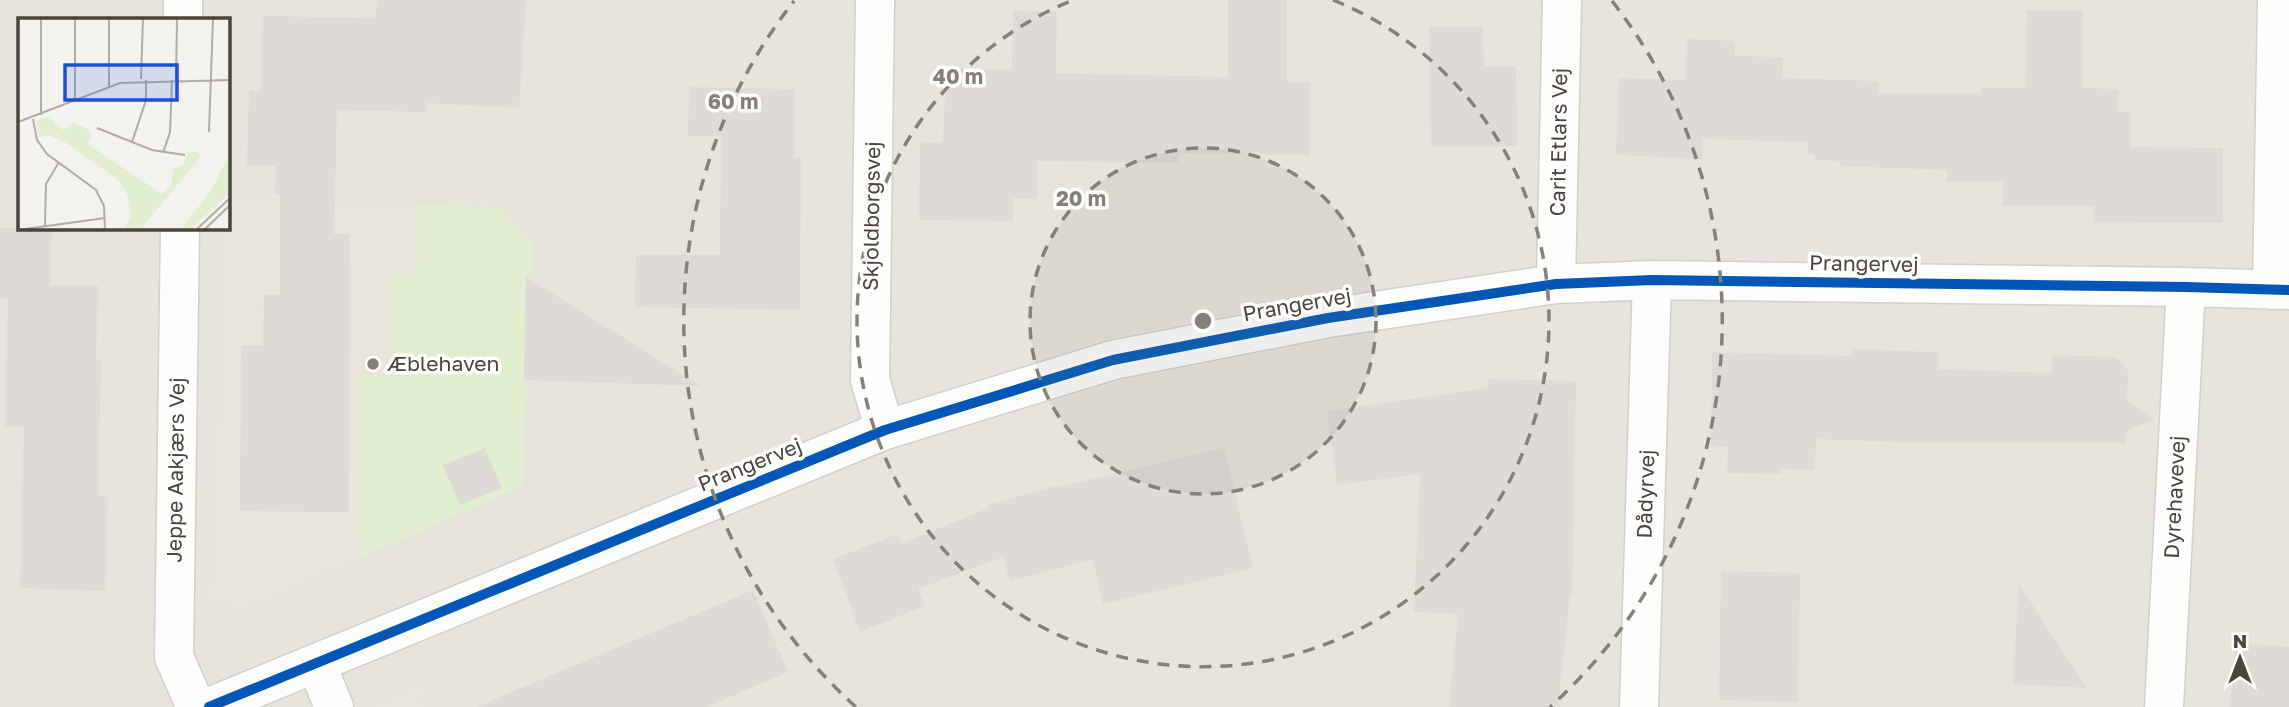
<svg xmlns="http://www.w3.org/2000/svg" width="2289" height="707" viewBox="0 0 2289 707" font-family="'Golos Text',sans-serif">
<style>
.residential{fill:#e7e4dc;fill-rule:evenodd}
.education{fill:#eae5da}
.green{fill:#e1eecf}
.building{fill:#dedbd6}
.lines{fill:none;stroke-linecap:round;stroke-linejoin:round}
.minor-casing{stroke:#d2d0cb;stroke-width:41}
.minor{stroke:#fdfdfc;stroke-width:38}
.cycleway-casing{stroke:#fff;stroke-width:15}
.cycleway{stroke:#0057b8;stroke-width:10}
.ring{fill:none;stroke:#868178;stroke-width:3.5;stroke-dasharray:12 9}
.poi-dot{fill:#868178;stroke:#fff;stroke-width:2.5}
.labels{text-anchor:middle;stroke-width:7;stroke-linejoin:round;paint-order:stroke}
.street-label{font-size:21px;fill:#4b4439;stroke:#fff}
.poi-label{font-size:21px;fill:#4b4439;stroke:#fff;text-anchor:start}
.inset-road{fill:none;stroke:#b0aca6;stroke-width:2}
.view{fill:#1d4ed8;fill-opacity:0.15;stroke:#1d4ed8;stroke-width:3.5}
.inset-edge{fill:none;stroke:#4b4439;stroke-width:3.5}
.centre{fill:#868178;stroke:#fff;stroke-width:3.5}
.ring-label{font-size:21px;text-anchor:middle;font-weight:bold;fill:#868178;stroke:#fff;stroke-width:7;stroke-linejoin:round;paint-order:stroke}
</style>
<rect width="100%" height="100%" fill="#f4f2ee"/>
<!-- residential -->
<path class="residential" d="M0,0h2289v707h-2289zM19,19h209v209h-209z"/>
<!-- education -->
<path class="education" d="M228,200l273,8 31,34 -9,244 -281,124 -28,-11 8,-371h6z
M416,688l8,19h-53z"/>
<!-- green -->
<path class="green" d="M417,205l84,3 31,34 -9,244 -162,72 -1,-184 31,2 1,-100h24z"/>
<!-- building -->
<path class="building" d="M377,0h149l-7,108 -93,-5v9l-89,-2 -3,124h16l-1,278 -109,-1 1,-166h22l1,-50h16v-101h-5l1,-28h-29l2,-76 12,1 2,-75 113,2z
M1228,0h59v82h23v73l-132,-2v10l-141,-2v38l-24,-1v23l-94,-1 1,-78 23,1 3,-75 66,2 1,-59 44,1 -1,61 172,4z
M2027,10h56l-1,78 37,1 -1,23h13l-1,35 93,1v75l-129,-1v-16h-91v-24h-56v-12l-107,-4v-5l-25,-1v-5l-8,-1 1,-12 -105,-3 -1,20 -86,-4 3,-77 67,2 1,-41 48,2v15l48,1v21l96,3v12h102v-5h44z
M1429,27h54l1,39h32l1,80 -86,1z
M689,87l106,2 -1,68h7l-1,153 -165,-3 1,-52h84l1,-119h-33z
M0,228h52l-2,57 48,1 -2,74h5l-3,136 10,1 -3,94 -85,-3 4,-161 -19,-1 3,-128h-8z
M526,277l175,109 -177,-6z
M1852,349l86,3v17l113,4 1,-18 64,2 12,14 -1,30 28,18 -29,12v12h-199l-111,-4 -1,31 -34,-1v5l-54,-1 1,-26 -17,-1 1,-94 139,4z
M1488,379l88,2 -4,215h-2l-12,111h-109l9,-93 -44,-2 6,-138 -83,11 -10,-74 160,-23z
M485,448l17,40 -42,17 -17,-40z
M1224,448l29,120 -150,36 -10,-45 -83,22 -7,-24 -85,32 7,17 -65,26 -27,-73 65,-25 3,10 87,-36v-3l66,-19v2z
M1721,571l79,2 -2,129 -79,-2z
M2019,584l68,104 -74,-4z
M753,590l35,82 -81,35h-231z
M2235,642l54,5v60h-59z"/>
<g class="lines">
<defs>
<path id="minor" d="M875,0l-5,380 15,50
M183,19v-19
M180,228l-6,429 22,50
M1556,284l6,-284
M2272,290l5,-290
M316,663l18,44
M209,707l676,-277 228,-70 215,-42 228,-34 96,-4 534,7 103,3
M1639,707l13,-427
M2164,707l22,-420"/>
</defs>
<!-- minor casing -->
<use href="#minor" class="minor-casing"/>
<!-- minor -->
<use href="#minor" class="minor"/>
<defs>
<path id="cycleway" d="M209,707l676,-277 228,-70 215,-42 228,-34 96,-4 534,7 103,3"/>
</defs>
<!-- cycleway casing -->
<use href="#cycleway" class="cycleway-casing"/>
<!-- cycleway -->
<use href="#cycleway" class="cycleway"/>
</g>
<!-- distance rings -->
<circle cx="1203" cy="321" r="173" fill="#868178" fill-opacity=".12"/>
<g class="ring">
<circle cx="1203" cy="321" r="173"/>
<path d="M1333 0A346 346 0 1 1 1073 0"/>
<path d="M856 707A519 519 0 0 1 794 1M1612 1A519 519 0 0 1 1550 707"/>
</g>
<!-- markers -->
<circle class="poi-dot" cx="373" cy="364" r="7"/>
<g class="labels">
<!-- street labels -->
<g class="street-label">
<text transform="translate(1559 142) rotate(-89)" y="7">Carit Etlars Vej</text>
<text transform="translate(872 216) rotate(-89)" y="7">Skjoldborgsvej</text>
<text transform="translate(1864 264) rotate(1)" y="7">Prangervej</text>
<text transform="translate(1297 305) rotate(-10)" y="7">Prangervej</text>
<text transform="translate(750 465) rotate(-22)" y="7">Prangervej</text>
<text transform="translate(176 470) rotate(-89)" y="7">Jeppe Aakjærs Vej</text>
<text transform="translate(1646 494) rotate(-88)" y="7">Dådyrvej</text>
<text transform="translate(2175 497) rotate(-87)" y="7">Dyrehavevej</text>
</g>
<!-- poi labels -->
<g class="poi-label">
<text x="387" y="371">Æblehaven</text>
</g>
</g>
<!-- overview -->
<g transform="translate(18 18)">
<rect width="212" height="212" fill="#f4f2ee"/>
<path d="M30,98l15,14 10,-7 13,5 6,5 -4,11 74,50 9,-9 2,-16 10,-4 5,-12 9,-2 4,5 -61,74h-16l7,-15 -4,-21 -9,-14 -53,-38 -17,-7 -9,2 -2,-17zM212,135v40l-40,37h-9l31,-41z" fill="#e1eecf"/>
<path class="inset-road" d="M57,0v82M123,61l2,-61M158,62l1,-62M91,69v-69M23,97v-97M15,101l4,21 10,14 49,36 8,16 1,24M0,104l102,-39 110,-3M79,110l55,22 33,5M191,114l4,-114M114,124l14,-42v-20M145,135l7,-21 2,-52M27,208l1,-42 13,-22M0,212l87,-12M178,212l34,-32M186,212l26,-25"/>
<path class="view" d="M47,47h112v35h-112z"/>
<rect width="212" height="212" class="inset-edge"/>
</g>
<circle cx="1203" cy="321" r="10" class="centre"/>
<g class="ring-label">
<text x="958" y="84">40 m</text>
<text x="733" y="109">60 m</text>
<text x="1081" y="206">20 m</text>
</g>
<!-- north arrow -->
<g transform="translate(2240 658)" stroke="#ffffff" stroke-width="5" paint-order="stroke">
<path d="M0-5L12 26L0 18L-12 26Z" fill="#4b4439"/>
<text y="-10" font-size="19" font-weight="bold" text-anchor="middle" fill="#4b4439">N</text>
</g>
</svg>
